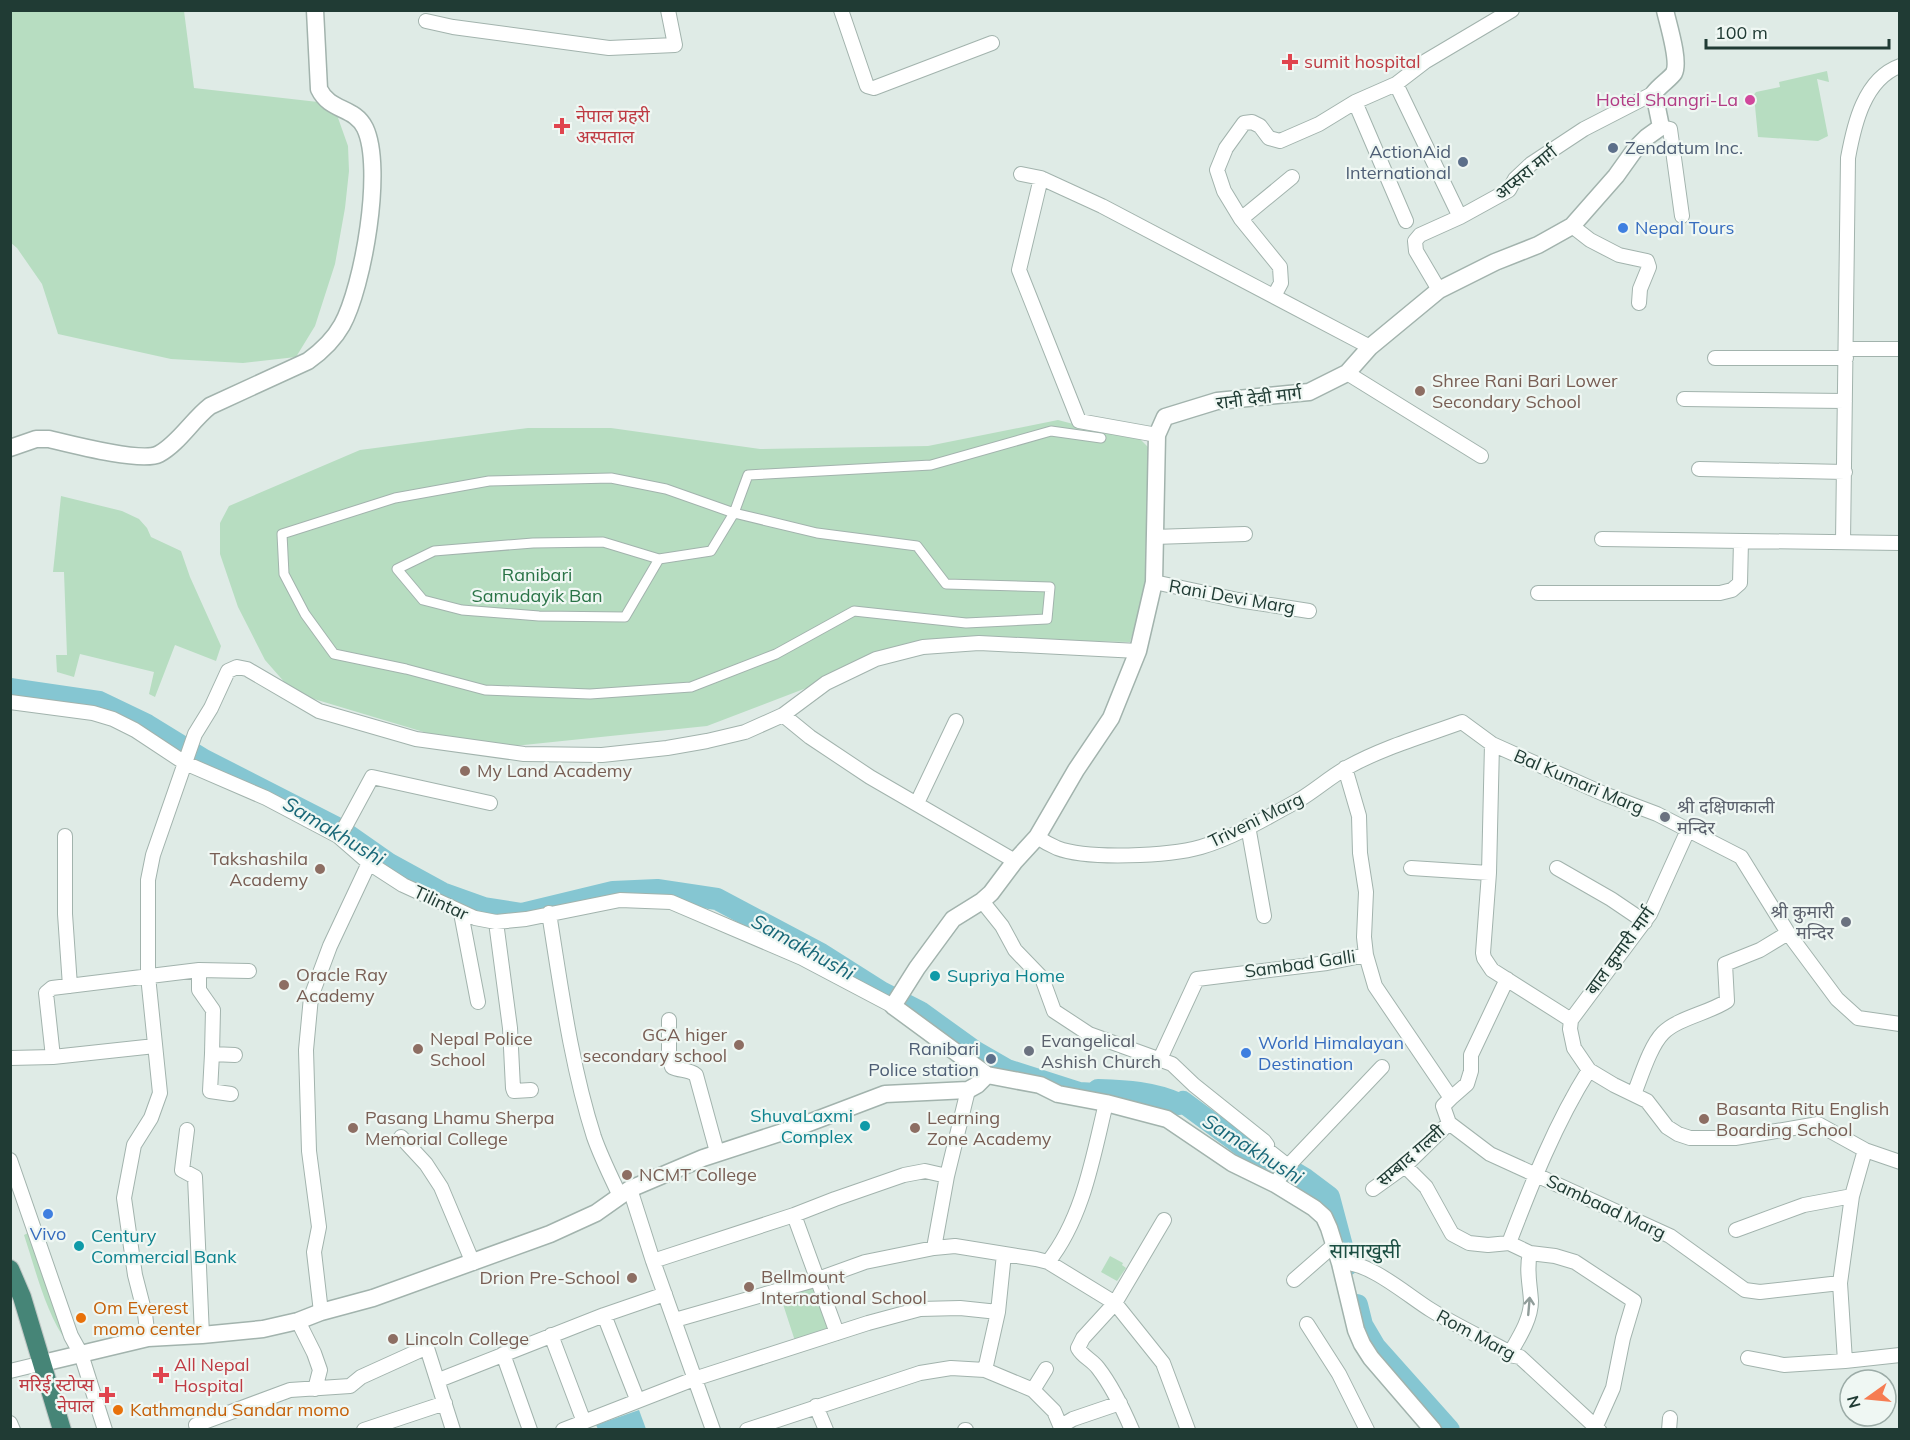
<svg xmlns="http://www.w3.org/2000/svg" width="1910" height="1440" viewBox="0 0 1910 1440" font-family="Mulish,'Noto Sans Devanagari',sans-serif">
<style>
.green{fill:#b7ddc1}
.water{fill:#85c6d2}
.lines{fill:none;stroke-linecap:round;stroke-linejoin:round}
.river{stroke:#85c6d2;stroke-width:22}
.pedestrian-casing{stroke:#a2b3ad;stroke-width:11}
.minor-casing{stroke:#a2b3ad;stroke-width:16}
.tertiary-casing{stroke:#a2b3ad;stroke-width:19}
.trunk-casing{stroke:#c1c8c6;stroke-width:20}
.pedestrian{stroke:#fff;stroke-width:9}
.minor{stroke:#fff;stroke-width:14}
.tertiary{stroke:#fff;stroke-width:16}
.trunk{stroke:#468577;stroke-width:18}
.oneway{stroke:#909d9a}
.health-dot{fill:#e0444e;stroke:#eff7f3;stroke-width:2}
.hotel-dot{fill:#d1479c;stroke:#eff7f3;stroke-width:2}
.service-dot{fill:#5c6f8a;stroke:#eff7f3;stroke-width:2}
.shop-dot{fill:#3f7fe0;stroke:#eff7f3;stroke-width:2}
.education-dot{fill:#8d6e63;stroke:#eff7f3;stroke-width:2}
.worship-dot{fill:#6b7280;stroke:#eff7f3;stroke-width:2}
.culture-dot{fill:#0f9aa8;stroke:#eff7f3;stroke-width:2}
.food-dot{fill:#e8710a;stroke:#eff7f3;stroke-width:2}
.labels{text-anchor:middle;stroke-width:4.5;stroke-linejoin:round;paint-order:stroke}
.health-label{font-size:18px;fill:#be3a42;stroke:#eff7f3;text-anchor:start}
.hotel-label{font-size:18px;fill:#b23c85;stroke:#eff7f3;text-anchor:end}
.service-label{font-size:18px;fill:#4e5e75;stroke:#eff7f3;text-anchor:end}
.street-label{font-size:18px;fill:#203b34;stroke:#eff7f3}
.shop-label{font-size:18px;fill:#366cbe;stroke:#eff7f3;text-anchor:start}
.education-label{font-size:18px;fill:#785e54;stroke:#eff7f3;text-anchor:start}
.park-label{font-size:18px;fill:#297346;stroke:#eff7f3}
.worship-label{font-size:18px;fill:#5b616d;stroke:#eff7f3;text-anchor:start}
.culture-label{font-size:18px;fill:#0d838f;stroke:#eff7f3;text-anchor:start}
.food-label{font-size:18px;fill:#c56008;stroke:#eff7f3;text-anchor:start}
.water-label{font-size:20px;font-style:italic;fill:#186778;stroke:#eff7f3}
.neighbourhood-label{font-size:20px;fill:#1b4e42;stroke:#eff7f3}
</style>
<rect width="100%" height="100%" fill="#dfebe6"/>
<!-- green -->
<path class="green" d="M10,11h174l10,77 124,14 19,13 11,31 1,25 -4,37 -10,56 -20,62 -19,31 -53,6 -72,-4 -113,-25 -16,-50 -25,-36 -6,-5z
M1827,71l2,11 -12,-3 11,57 -10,5 -60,-4 -3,-31 -3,-9 4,-5 24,-5 -1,-5z
M1058,420l42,11 38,6 16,16 -9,119 2,14 -17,56 -193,-4 -230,88 -193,20 -77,-10 -143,-43 -29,-33 -27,-53 -18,-53v-31l9,-17 131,-56 168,-22h83l149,21 168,-3z
M61,496l61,15 17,8 8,9 4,9 30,14 9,26 31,69 -5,15 -41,-16 -20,52 -6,-3 5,-22 -74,-18 -6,23 -17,-5 -1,-17h11l-3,-83h-11z
M28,1233l33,92 8,15 -2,2c-21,-28 -32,-74 -43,-107z
M1110,1256l13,7 -1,2 4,3 -9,13 -16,-9z
M817,1284l14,45 -36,12 -15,-46z"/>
<!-- water -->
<path class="water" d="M639,1410l7,19h-48l-2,-4z"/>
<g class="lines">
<!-- river -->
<path class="river" d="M10,689l89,13 48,23 57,35 135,69 50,35 53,29 42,15 38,6 91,-22 44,-2 60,9 104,55 60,38 39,20 54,39 33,19 72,23 18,1 1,-4c29,1 54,2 81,14l4,-2 57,42 15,10 18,6 32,19 24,18 18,68
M1357,1305l5,20 13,22 74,83"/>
<defs>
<path id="pedestrian" d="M659,559l-34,58 -86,-1 -77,-6 -39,-10 -26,-31 37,-18 99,-8 70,-1 56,17 52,-8 23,-38 -68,-24 -55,-11 -122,3 -94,17 -113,36 2,40 21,40 29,40 72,15 79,21 105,4 101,-7 85,-33 78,-43 112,12 81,-4 3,-32 -104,-3 -29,-38 -100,-13 -83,-20 14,-38 183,-10 120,-34 50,7"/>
<path id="minor" d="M841,10l26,76 7,2 118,-45
M426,21l27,6 156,21 66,-3 -7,-35
M1396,84l64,133
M1355,102l51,119
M1661,127l9,2 12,87
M1021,174l20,4 61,28 268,141
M1041,178l-22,92 60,151 78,14
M1241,219l51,-42
M1572,226l18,14 29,15 28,6 2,6 -9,22 -1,14
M1439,290l-23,-39 -1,-10 5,-6 40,-18 49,-27 6,-11 16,-15 53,-35 70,-36
M1274,296l7,-13 -1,-16 -39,-48 -17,-28 -7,-21 9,-22 18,-25 8,-1 8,4 9,12 11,3 39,-17 36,-22 41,-18 30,-23 86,-51
M1846,349h54
M1715,358h131
M1347,373l134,83
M1684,399l161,2
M1699,469l146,3
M1154,537l91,-3
M1602,539l298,4
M1843,542l5,-384c6,-33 16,-79 52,-92
M1154,582l84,18 71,11
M1538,593h182l12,-3 8,-7 1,-42
M10,702l83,11 20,6 22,11 50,33 81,35 72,38 31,27 34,22 72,33 21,4 30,-3 94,-19 51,2 131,56 91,48
M783,715l43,-32 50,-24 47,-12 56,-4 159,8
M1492,744l-3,129 -6,80 1,5 8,12 79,50
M1345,768l14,48 1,37 6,39 -2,45 2,18
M917,803l39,-82
M1248,826l16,90
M1688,830l-38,84 -79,106 -1,9 4,19 15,22 25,15 33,16 20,26 11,7 12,4h45l83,-14 47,26 35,12
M65,836v78l5,72
M338,836l8,-11 26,-48 118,26
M1037,837c6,4 13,8 20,11 31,12 112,8 144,-1 34,-10 67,-30 98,-47 17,-10 32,-24 49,-33 36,-20 76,-31 114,-45l30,22 112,50 53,20 84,43 47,76 49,66 21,19 42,6
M1411,868l78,5
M1557,868l54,31 34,23
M982,901l20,25 13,24 27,28 12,33 35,23 83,30 22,21 70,56 3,4 -2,3 23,18
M461,913l17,89
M549,913c12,75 22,152 45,224 7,20 17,40 26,59
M496,922l14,106 3,60 1,3 17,-1
M199,970l50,1
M669,1020v36l3,11c8,4 17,2 24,8l21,77
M212,1054l-2,37 21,3
M53,1057l-7,-64 6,-5 147,-18v20l14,20 -1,44 23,1
M10,1058l43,-1 102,-11
M1160,1059l37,-80 130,-16 39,-8 9,31 76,112 -8,8 6,17 41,31 180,82 75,54 15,2 80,-9
M1634,1094c7,-17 16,-48 29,-61 15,-15 46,-20 64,-32l-2,-37 35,-14 28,-17
M1451,1098l16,-14 4,-13v-16l36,-76
M187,1130l-5,40 13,7 7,158
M401,1137l25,27 15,23 32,76
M1865,1150l-13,46 -12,87 5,78 55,-6
M10,1160l61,176 10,18 24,76
M1405,1166l21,21 26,47 17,9 19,2 21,-2 21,10 25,3 20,6 59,39 -11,37 -10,50 -17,38
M1275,1184l13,-18 94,-99
M630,1189l23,72 60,169
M1373,1189l32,-23 44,-43
M794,1215l43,118
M1736,1230l68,-25 48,-9
M1509,1243c23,-60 46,-119 80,-173
M934,1248l13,-72 21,-86
M653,1261l141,-46 41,-16 69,-24 21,-4 22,5
M1048,1262c35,-44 45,-105 58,-159
M1340,1263c28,-3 68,33 91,47 24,15 50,27 74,40l4,5 11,2 79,73
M1294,1280l40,-35
M321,1312l-7,-60 5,-25 -10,-76 -3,-101 5,-53 19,-51 39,-83
M604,1315l33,84
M675,1320l143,-41 47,-17 69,-14 21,-2 81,13 12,3 67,41 48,60 25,67
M298,1321l16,32 6,17 -5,19
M1307,1324l32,50 28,56
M551,1335l33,87
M148,1338l-3,-24 -10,-39 -11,-77 10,-53 17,-27 9,-25 -12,-117v-96l5,-25 42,-121 16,-26 17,-37 9,-4 10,2 72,42 97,28 108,15 78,1 65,-7 40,-7 38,-9 38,-17 27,22 60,40 145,84
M503,1354l27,76
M1509,1355c9,-16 22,-35 22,-54 -1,-17 -5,-31 -1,-48
M1748,1358l36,7 61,-4
M985,1370l13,-58 6,-58
M10,1371l33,-8
M439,1380l165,-65 61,-21
M1033,1390l13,-21
M816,1406l10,24
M10,1423l3,7
M1061,1426l12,-7 47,-16
M198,1430l-2,-5 94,-35 60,-4 11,-9 64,-29h2l26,82
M364,1430l81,-27
M563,1430l131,-51 174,-56 52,-14 40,-1 38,4
M747,1430l173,-57 31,-5 34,2 48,20 21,21 8,19
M965,1430h1
M1132,1430c-9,-21 -20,-44 -34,-62 -6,-8 -15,-11 -20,-20l5,-10 32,-35 49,-83
M1669,1430l1,-12"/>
<path id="tertiary" d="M10,448l26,-9h13c21,5 93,24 110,15 20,-11 33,-34 51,-48l98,-45c14,-10 25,-20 34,-36 21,-38 42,-157 23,-197 -11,-22 -35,-16 -46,-39l-4,-79
M43,1363l105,-25 54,-3 61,-6 35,-8 23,-9 52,-14 177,-64 46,-21 34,-24 73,-31 95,-31 87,-33 83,-4 9,-5 10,-10
M1433,1430l-62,-72 -9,-14 -6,-14 -16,-67 -11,-35 -5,-11 -10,-9 -39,-24 -43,-21 -65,-44 -61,-16 -48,-9 -18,-9 -53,-10 -94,-69 24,-38 36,-49 29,-18 9,-8 24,-32 22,-24 39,-67 35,-52 27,-67 16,-69 3,-147 8,-18 52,-16 92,-9 38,-19 23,-26 69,-57 56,-28 43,-17 34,-19 44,-50 20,-28 11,-11 14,-10 -7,-34c5,-7 17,-15 20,-20 6,-12 -6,-49 -9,-63"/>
<path id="trunk" d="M10,1269l12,28 40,133"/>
</defs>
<!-- pedestrian casing -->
<use href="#pedestrian" class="pedestrian-casing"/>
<!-- minor casing -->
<use href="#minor" class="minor-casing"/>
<!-- tertiary casing -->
<use href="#tertiary" class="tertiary-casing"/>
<!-- trunk casing -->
<use href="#trunk" class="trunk-casing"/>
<!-- pedestrian -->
<use href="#pedestrian" class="pedestrian"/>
<!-- minor -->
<use href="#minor" class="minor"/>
<!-- tertiary -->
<use href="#tertiary" class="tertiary"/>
<!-- trunk -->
<use href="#trunk" class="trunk"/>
</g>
<!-- one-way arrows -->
<defs><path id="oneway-shaft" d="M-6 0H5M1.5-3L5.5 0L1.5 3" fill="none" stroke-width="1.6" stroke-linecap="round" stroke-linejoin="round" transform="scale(1.5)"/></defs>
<use class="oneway" href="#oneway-shaft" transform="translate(1529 1306) rotate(-85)"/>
<!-- markers -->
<g class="health-dot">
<path d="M1287 53h6v6h6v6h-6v6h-6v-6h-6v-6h6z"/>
<path d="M559 117h6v6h6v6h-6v6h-6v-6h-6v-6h6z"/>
<path d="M158 1366h6v6h6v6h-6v6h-6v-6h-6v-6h6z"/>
<path d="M104 1386h6v6h6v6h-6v6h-6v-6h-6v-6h6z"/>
</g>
<circle class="hotel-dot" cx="1750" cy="100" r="6"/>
<g class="service-dot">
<circle cx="1613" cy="148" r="6"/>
<circle cx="1463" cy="162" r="6"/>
<circle cx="991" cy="1059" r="6"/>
</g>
<g class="shop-dot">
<circle cx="1623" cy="228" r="6"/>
<circle cx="1246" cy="1053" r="6"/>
<circle cx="48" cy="1214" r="6"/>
</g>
<g class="education-dot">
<circle cx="1420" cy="391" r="6"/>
<circle cx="465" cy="771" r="6"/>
<circle cx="320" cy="869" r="6"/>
<circle cx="284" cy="985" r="6"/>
<circle cx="739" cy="1045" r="6"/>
<circle cx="418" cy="1049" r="6"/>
<circle cx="1704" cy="1119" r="6"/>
<circle cx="353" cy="1128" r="6"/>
<circle cx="915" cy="1128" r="6"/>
<circle cx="627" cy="1175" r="6"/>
<circle cx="632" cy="1278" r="6"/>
<circle cx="749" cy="1287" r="6"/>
<circle cx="393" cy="1339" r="6"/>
</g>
<g class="worship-dot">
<circle cx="1665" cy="817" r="6"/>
<circle cx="1846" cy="922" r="6"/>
<circle cx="1029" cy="1051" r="6"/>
</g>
<g class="culture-dot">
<circle cx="935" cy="976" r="6"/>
<circle cx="865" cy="1126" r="6"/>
<circle cx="79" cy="1246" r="6"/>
</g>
<g class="food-dot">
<circle cx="81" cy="1318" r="6"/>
<circle cx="118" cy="1410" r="6"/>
</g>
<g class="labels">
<!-- health labels -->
<g class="health-label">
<text x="1304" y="68">sumit hospital</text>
<text x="576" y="122">नेपाल प्रहरी<tspan x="576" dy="21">अस्पताल</tspan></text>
<text x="174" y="1371">All Nepal<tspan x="174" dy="21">Hospital</tspan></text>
<text x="94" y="1391" text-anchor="end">मरिई स्टोप्स<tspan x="94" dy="21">नेपाल</tspan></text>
</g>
<!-- hotel labels -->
<g class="hotel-label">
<text x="1738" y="106">Hotel Shangri-La</text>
</g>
<!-- service labels -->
<g class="service-label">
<text x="1625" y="154" text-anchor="start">Zendatum Inc.</text>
<text x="1451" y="158">ActionAid<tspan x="1451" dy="21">International</tspan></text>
<text x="979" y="1055">Ranibari<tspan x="979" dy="21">Police station</tspan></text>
</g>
<!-- street labels -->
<g class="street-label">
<text transform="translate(1526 173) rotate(-39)" y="6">अप्सरा मार्ग</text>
<text transform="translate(1259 398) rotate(-7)" y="6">रानी देवी मार्ग</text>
<text transform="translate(1232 597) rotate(10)" y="6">Rani Devi Marg</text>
<text transform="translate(1579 782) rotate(23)" y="6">Bal Kumari Marg</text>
<text transform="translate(1256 820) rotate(-26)" y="6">Triveni Marg</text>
<text transform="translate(441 903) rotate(25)" y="6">Tilintar</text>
<text transform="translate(1620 951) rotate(-54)" y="6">बाल कुमारी मार्ग</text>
<text transform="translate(1300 964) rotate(-8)" y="6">Sambad Galli</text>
<text transform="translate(1411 1156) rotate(-41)" y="6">सम्बाद गल्ली</text>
<text transform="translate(1606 1207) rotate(25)" y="6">Sambaad Marg</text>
<text transform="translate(1476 1335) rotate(28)" y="6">Rom Marg</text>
</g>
<!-- shop labels -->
<g class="shop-label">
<text x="1635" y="234">Nepal Tours</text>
<text x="1258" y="1049">World Himalayan<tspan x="1258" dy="21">Destination</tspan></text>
<text x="48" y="1240" text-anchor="middle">Vivo</text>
</g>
<!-- education labels -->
<g class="education-label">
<text x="1432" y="387">Shree Rani Bari Lower<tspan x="1432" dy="21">Secondary School</tspan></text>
<text x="477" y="777">My Land Academy</text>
<text x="308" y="865" text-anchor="end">Takshashila<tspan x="308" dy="21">Academy</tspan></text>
<text x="296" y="981">Oracle Ray<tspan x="296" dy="21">Academy</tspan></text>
<text x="727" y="1041" text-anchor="end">GCA higer<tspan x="727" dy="21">secondary school</tspan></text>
<text x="430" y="1045">Nepal Police<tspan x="430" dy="21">School</tspan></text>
<text x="1716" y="1115">Basanta Ritu English<tspan x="1716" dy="21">Boarding School</tspan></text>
<text x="365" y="1124">Pasang Lhamu Sherpa<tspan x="365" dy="21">Memorial College</tspan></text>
<text x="927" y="1124">Learning<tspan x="927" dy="21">Zone Academy</tspan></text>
<text x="639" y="1181">NCMT College</text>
<text x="761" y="1283">Bellmount<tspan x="761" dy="21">International School</tspan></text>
<text x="620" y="1284" text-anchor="end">Drion Pre-School</text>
<text x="405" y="1345">Lincoln College</text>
</g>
<!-- park labels -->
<g class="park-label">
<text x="537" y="581">Ranibari<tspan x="537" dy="21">Samudayik Ban</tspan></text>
</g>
<!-- worship labels -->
<g class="worship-label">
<text x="1677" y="813">श्री दक्षिणकाली<tspan x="1677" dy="21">मन्दिर</tspan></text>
<text x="1834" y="918" text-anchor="end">श्री कुमारी<tspan x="1834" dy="21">मन्दिर</tspan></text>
<text x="1041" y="1047">Evangelical<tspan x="1041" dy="21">Ashish Church</tspan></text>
</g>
<!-- culture labels -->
<g class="culture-label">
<text x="947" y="982">Supriya Home</text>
<text x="853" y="1122" text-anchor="end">ShuvaLaxmi<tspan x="853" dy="21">Complex</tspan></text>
<text x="91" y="1242">Century<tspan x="91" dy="21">Commercial Bank</tspan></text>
</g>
<!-- food labels -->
<g class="food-label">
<text x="93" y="1314">Om Everest<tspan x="93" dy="21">momo center</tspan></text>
<text x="130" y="1416">Kathmandu Sandar momo</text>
</g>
<!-- water labels -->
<g class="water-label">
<text transform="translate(334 831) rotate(31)" y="7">Samakhushi</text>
<text transform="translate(803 947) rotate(29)" y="7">Samakhushi</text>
<text transform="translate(1253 1149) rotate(32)" y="7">Samakhushi</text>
</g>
<!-- neighbourhood labels -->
<g class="neighbourhood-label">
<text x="1365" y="1258">सामाखुसी</text>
</g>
</g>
<!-- border -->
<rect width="1910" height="1440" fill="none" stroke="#203b34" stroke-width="24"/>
<!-- north arrow -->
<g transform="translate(1868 1398) rotate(255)"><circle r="28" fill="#eff7f3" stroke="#9caca7" stroke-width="1.5"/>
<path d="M0-4.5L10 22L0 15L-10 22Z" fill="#f67c52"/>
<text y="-9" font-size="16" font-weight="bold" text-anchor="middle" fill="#203b34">N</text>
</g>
<!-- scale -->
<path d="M1706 39v9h183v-9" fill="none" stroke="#203b34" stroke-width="3"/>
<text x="1715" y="39" font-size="18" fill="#203b34" stroke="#eff7f3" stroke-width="4.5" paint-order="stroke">100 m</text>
</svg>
